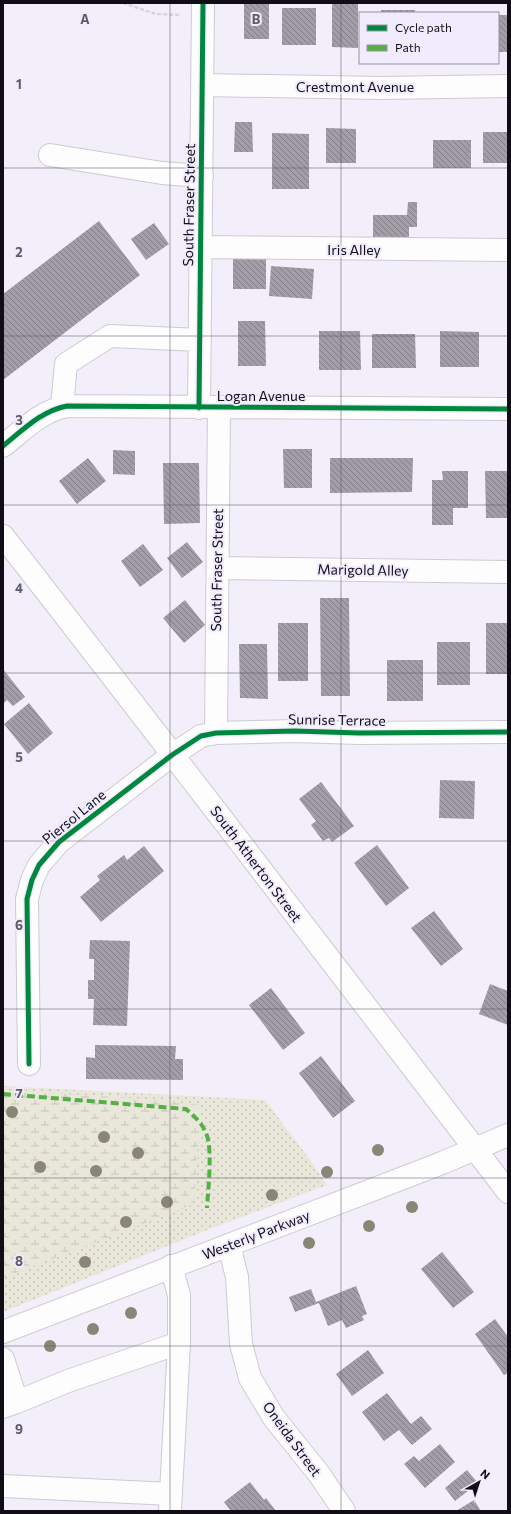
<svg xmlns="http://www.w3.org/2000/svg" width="511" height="1514" viewBox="0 0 511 1514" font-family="Commissioner,sans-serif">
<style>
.green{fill:url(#green-dots)}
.wetland{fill:url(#wetland-marsh)}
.building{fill:url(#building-back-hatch)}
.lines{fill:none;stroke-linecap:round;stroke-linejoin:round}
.minor-casing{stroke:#cdcad5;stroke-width:24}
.major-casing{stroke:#cdcad5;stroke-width:24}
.path{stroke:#d5d4d7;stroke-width:2.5;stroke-dasharray:4 2;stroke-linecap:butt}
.minor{stroke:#fdfdfe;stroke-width:22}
.major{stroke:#fdfdfe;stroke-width:22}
.quiet{stroke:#54b045;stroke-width:4;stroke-dasharray:8 4;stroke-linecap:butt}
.cycleway-casing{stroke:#f1ebfe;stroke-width:8}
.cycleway{stroke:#00873e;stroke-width:5}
.tree{fill:#898577}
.grid{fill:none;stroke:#605c66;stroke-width:1;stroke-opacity:0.55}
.labels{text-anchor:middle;stroke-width:4;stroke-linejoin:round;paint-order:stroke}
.street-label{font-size:14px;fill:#110d17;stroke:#f1ebfe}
.grid-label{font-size:13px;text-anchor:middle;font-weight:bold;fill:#605c66;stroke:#f1ebfe;stroke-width:4;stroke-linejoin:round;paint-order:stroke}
</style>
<defs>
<pattern id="green-dots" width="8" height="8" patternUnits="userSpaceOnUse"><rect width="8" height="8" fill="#e9e6da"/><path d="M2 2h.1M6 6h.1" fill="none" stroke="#c7c4ba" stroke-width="1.8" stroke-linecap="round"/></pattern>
<pattern id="wetland-marsh" width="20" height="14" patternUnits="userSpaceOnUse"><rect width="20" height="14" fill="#e9e6da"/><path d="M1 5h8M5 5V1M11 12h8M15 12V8" fill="none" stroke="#c7c4ba"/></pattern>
<pattern id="building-back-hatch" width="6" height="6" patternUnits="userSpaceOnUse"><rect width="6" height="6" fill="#a19ea8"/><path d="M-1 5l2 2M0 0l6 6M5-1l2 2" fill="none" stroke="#827f88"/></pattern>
</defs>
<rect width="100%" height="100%" fill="#f2effa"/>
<!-- green -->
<path class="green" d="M3,1086l262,14 46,61 16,24 -112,42 -212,85z"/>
<!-- wetland -->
<path class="wetland" d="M3,1090l143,9 55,6 -7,99 -191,74z"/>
<!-- building -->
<path class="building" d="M332,3h26v45l-26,-1z
M244,4h25v35h-25z
M282,8h34v37h-34z
M381,10h34v3h-34z
M498,15h10v37h-10z
M235,122h17l1,30h-19z
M326,128l30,1v34h-30z
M483,132h25v31h-25z
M272,133l37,1v55h-37z
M433,140h38v28h-38z
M408,202h9v25h-8v12h-36v-24h34z
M99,221l41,54 -137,105v-86z
M154,223l15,21 -23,16 -15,-21z
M233,259h33v30h-33z
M271,266l43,3 -2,30 -43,-3z
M238,321h27l1,45h-28z
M319,331h41l1,39h-42z
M440,331l39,1v35h-39z
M372,334h43l1,34h-44z
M283,449h29v39h-28z
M113,450l22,1v24l-22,-1z
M88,458l18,23 -29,23 -18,-23z
M330,458h83l-1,34 -82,1z
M163,463h36l1,60 -36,1z
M442,471h26v37h-15v17h-21v-45h11z
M485,471h23v47h-22z
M187,542l16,20 -21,16 -15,-20z
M143,544l20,26 -23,17 -19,-26z
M320,598h29l1,98h-29z
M185,600l20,25 -21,18 -21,-25z
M278,623h30v58h-30z
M486,623h22v51h-22z
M437,642h33v43h-33z
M239,644h28l1,55 -28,-1z
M387,660h36v41h-36z
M3,669l22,28 -12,9 -6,-6 -4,4z
M29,703l24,30 -25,21 -24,-30z
M440,780l35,1 -1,38 -35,-1z
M321,782l33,44 -22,16 -3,-4 -6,3 -12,-16 5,-4 -17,-22z
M377,845l32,43 -23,18 -32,-43z
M144,846l20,25 -63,51 -21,-25 20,-17 -3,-4 27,-21 3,5z
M434,911l29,38 -22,17 -30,-38z
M90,940l40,1 -3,85 -34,-1 1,-26h-6v-19h6v-21h-5z
M490,984l18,7v34l-29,-11z
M271,988l34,45 -22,17 -34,-45z
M95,1045l81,1 -1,13h8v21l-97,-1v-22l9,1z
M321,1056l34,45 -22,17 -34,-45z
M442,1252l32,40 -21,16 -32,-39z
M356,1286l11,28 -5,2 2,4 -18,8 -4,-8 -14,6 -9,-23 -24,9 -6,-15 22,-8 5,13z
M495,1319l13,18v36l-4,2 -29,-41z
M368,1350l16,23 -32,23 -16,-22z
M387,1393l24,31 10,-8 11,13 -20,16 -13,-15 -15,11 -22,-29z
M440,1444l15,18 -30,26 -21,-24 10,-8 5,5z
M467,1470l11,13 -23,18 -10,-13z
M250,1482l14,18 2,-2 10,13h-45l-7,-9z
M474,1500l7,11h-25z"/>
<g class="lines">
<defs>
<path id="minor" d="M203,85l178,3 127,-2
M50,155l112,18 40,3
M201,247l307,3
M62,407l4,-43 44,-28 90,4
M199,408l4,-405
M3,446c20,-16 38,-35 64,-40l441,3
M218,568l290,4
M216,733l3,-325
M29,1064l-2,-165 5,-19 7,-15 20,-23 113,-87 29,-19 15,-3 79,-2 64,2 149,-1
M229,1245l8,32 4,67 9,34 24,40 45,56 25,37
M3,1359l14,43 -14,5
M17,1402l51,-21 111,-38v-48l-8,-29
M3,1486l168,8
M170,1511l9,-168"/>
<path id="major" d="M3,536c170,217 337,437 505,656
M3,1332l439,-169 66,-28"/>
</defs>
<!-- minor casing -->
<use href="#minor" class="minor-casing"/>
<!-- major casing -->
<use href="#major" class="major-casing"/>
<!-- path -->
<path class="path" d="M123,3l33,11 25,1"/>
<!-- minor -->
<use href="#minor" class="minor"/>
<!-- major -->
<use href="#major" class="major"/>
<!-- quiet -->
<path class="quiet" d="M3,1094l183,15c8,7 16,14 20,24 7,15 2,57 1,75"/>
<defs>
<path id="cycleway" d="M199,408l4,-405
M3,446c20,-16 38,-35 64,-40l441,3
M29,1064l-2,-165 5,-19 7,-15 20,-23 113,-87 29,-19 15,-3 79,-2 64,2 149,-1"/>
</defs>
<!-- cycleway casing -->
<use href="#cycleway" class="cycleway-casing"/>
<!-- cycleway -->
<use href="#cycleway" class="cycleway"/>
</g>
<!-- trees -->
<g class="tree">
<circle cx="12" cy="1112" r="6"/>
<circle cx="104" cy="1137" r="6"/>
<circle cx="378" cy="1150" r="6"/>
<circle cx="138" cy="1153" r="6"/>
<circle cx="40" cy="1167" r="6"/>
<circle cx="96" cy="1171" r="6"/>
<circle cx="327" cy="1172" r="6"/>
<circle cx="272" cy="1195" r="6"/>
<circle cx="167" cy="1202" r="6"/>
<circle cx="412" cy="1207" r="6"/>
<circle cx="126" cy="1222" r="6"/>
<circle cx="369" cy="1226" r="6"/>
<circle cx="309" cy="1243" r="6"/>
<circle cx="85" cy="1262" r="6"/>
<circle cx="131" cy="1313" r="6"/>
<circle cx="93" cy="1329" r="6"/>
<circle cx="50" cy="1346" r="6"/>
</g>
<!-- grid -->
<path class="grid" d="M170,3v1508M341,3v1508M3,168h505M3,336h505M3,505h505M3,673h505M3,841h505M3,1009h505M3,1178h505M3,1346h505"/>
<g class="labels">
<!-- street labels -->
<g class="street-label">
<text x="355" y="92">Crestmont Avenue</text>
<text transform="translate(189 205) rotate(-89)" y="5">South Fraser Street</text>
<text x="354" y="255">Iris Alley</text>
<text x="261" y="401">Logan Avenue</text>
<text transform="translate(217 570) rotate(-89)" y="5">South Fraser Street</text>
<text transform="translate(363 570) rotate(1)" y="5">Marigold Alley</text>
<text transform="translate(337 720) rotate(1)" y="5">Sunrise Terrace</text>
<text transform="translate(74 817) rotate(-39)" y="5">Piersol Lane</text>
<text transform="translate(256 864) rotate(53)" y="5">South Atherton Street</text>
<text transform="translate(256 1235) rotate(-21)" y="5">Westerly Parkway</text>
<text transform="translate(292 1439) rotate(54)" y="5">Oneida Street</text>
</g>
</g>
<g class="grid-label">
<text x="85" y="24">A</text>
<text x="256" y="24">B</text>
<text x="19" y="89">1</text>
<text x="19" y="257">2</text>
<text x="19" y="425">3</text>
<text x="19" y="593">4</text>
<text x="19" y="762">5</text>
<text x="19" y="930">6</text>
<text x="19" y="1098">7</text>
<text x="19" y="1266">8</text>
<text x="19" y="1434">9</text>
</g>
<!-- border -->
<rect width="511" height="1514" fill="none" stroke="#110d17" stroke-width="8"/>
<!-- legend -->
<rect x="359" y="12" width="140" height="52" fill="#f1ebfe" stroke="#9792a2"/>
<rect x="367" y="25" width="20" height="6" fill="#00873e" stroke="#9792a2"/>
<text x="395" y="32" font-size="12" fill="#110d17">Cycle path</text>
<rect x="367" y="45" width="20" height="6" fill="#54b045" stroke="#9792a2"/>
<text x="395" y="52" font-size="12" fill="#110d17">Path</text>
<!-- north arrow -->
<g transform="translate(479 1482) rotate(39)" stroke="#f1ebfe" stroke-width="3" paint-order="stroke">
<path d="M0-3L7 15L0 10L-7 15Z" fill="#110d17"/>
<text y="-6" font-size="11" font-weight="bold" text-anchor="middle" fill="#110d17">N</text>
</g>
</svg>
